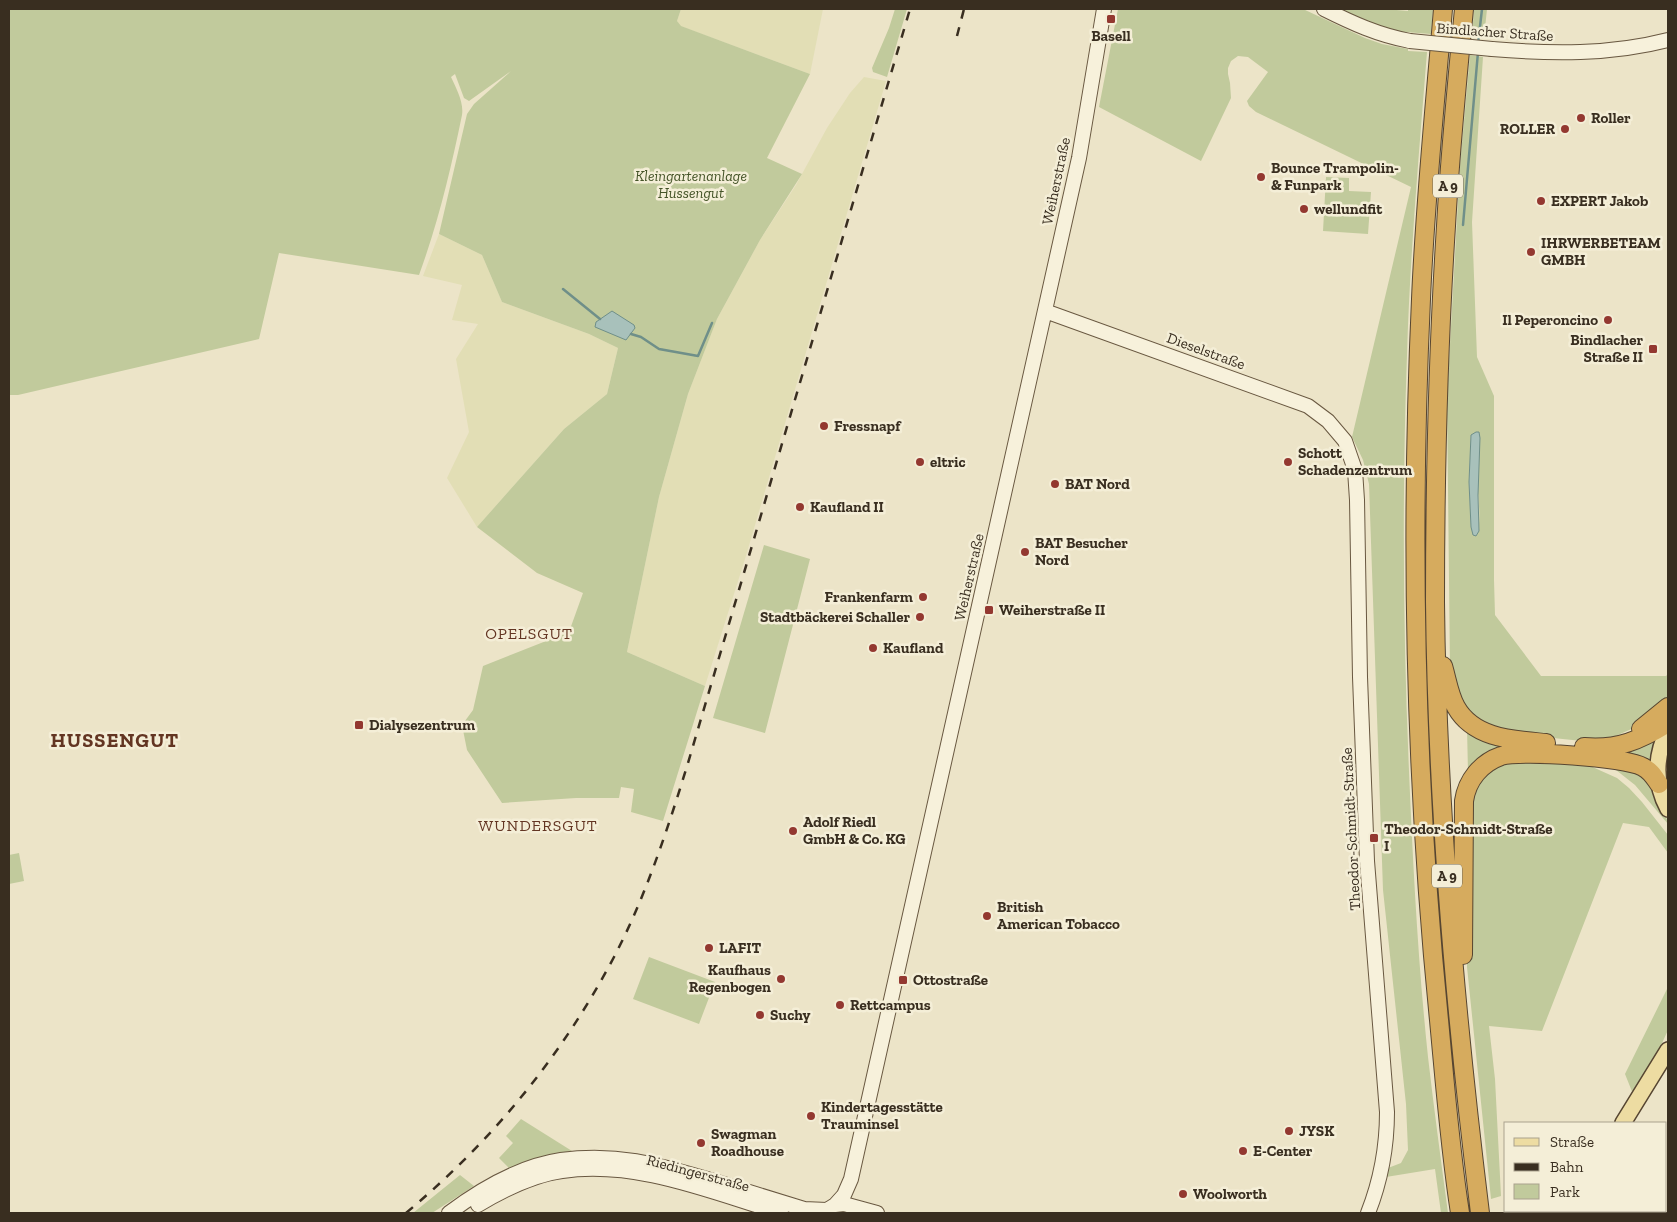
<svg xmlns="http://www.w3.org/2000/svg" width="1677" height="1222" viewBox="0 0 1677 1222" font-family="'Zilla Slab',serif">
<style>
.farmland{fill:#e2deb5}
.green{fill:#c1ca9c;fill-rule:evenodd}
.water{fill:#a8c1bb;stroke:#6f8f89}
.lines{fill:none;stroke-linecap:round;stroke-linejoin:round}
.stream{stroke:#6f8f89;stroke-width:2.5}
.secondary-casing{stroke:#695841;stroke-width:16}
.primary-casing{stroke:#564531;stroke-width:18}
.highway-casing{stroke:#564531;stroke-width:20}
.secondary{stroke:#f7f1db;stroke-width:14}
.primary{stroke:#eddca2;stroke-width:15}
.highway{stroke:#d6ab5e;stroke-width:18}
.rail{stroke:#392e20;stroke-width:2.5;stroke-dasharray:9 9;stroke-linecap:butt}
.secondary-bridge-casing{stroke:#695841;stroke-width:16;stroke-linecap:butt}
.secondary-bridge{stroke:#f7f1db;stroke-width:14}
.poi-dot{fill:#933830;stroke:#f4eed7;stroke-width:2}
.labels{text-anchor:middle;stroke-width:5;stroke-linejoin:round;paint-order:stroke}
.shield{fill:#f4eed7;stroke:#716857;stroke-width:1}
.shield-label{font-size:14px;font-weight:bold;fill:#392e20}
.street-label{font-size:15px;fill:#392e20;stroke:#f4eed7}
.poi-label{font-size:15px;font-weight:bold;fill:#392e20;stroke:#f4eed7;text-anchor:start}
.park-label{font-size:15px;font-style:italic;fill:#455428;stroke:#f4eed7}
.neighbourhood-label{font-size:16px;letter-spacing:1px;fill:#633522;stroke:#f4eed7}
.district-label{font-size:20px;font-weight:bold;letter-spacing:1px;fill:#633522;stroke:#f4eed7}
</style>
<rect width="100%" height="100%" fill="#ece4c8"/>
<!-- farmland -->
<path class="farmland" d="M681,9h142l-13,65 -130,-48 -3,-5z
M864,77l22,4 -141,478 -40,127 -78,-34 32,-155 29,-103 29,-75 43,-79 36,-55 31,-57 23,-35z
M439,234l43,21 20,47 87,32 29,14 -11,46 -43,35 -87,98 -30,-49 22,-46 -13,-73 22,-35 -26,-4 10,-35 -39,-9z"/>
<!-- green -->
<path class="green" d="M9,9h672l-4,12 4,5 129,48 -43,84 35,16 -42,66 -43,79 -29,75 -29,103 -32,155 78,34 -42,135 -32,-9 3,-23 -13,-2 -2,11h-43l-74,5 -35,-53 -5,-25 11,-15 10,-44 86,-34 14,-39 -46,-20 -60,-46 87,-98 43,-35 11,-46 -29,-14 -87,-32 -20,-47 -43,-21 28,-120 7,-10 37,-33 -42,30 -5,-3 -9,-24 -4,3c5,11 13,25 11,38 -11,54 -24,108 -43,160l-140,-22 -20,86 -241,56h-9z
M895,9h12l-20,68 -14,-5 -1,-4 17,-40z
M1118,9h185l62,29 17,6 26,5v2l19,1c-8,101 -17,202 -20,303 -5,139 -4,277 2,416 4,95 9,191 19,286 6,52 13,104 20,156h-7l-6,-44 -49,8 2,-9 13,-5 7,-13 -2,-46 -23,-214 -14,-406 -6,-24 -11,-23 59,-250 -155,-75 -7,-6 -2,-5 21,-29 -20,-15 -10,-1 -7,5 -3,7v6l2,9 1,15 -30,63 -102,-54z
M1334,9h51l23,2v-2h25l-2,25 -25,-2 -1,3 -5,-1z
M1474,9h13l-3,29 -12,-1z
M1470,55l13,2 -11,165 5,135 17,39v184l1,35 46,61h125l2,-2v28l-32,25 -25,11 -29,3 -67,-7 -15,-3 -25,-12 -17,-20 -8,-30 -3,-271 13,-233zM1471,435c2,20 14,86 5,101l-5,-9 -2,-45z
M1326,177l23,1v13l22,1 -3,42 -45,-3z
M764,545l46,14 -45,174 -52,-15z
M1467,728l53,18 -52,26z
M1660,731l-8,34 -80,-15z
M1508,760l80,5 29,13 12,10 13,14 26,33v18l-19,-26 -26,-4 -81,208 -53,-5 6,53 6,117 -10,3 -24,-232 3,-165 15,-30z
M1616,767l30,6c4,10 22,45 22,51l-33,-39 -19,-15z
M19,853l5,28 -15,3v-29z
M649,957l66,25 -16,42 -66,-25z
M1668,987v43l-10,22 -25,42 -8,-20z
M521,1119l51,32 -32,6 -31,11 -10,-10 14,-15 -7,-7z
M460,1175l14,11 -42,27h-19z"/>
<!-- water -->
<path class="water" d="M612,311l22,14 1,3 -9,12 -31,-13 1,-5z
M1476,432h3l1,6 -2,57 1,36 -3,5 -3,-1 -2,-8 -2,-45 2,-47z"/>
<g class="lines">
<!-- stream -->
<path class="stream" d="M1478,44l4,-35
M1463,225l15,-173
M563,289l37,30
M631,334l10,3 18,12 39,7 14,-33"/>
<defs>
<path id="secondary" d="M1324,9c28,14 54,26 86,32
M1492,49c59,5 118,6 176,-9
M1045,311l263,95 20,15 17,20 10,29 2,30 3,177 7,184 20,251c0,36 -6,68 -19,101
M478,1205c25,-15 54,-30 84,-34 74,-11 149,21 219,42
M835,1205l9,-10 7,-16 228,-1021 25,-149
M449,1213c32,-24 72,-47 112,-53 59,-8 101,6 156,22 29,9 58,18 87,27l23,1 8,-5 9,-1 33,9"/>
<path id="primary" d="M1668,729c-13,27 -14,54 0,80
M1623,1123l45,-73
M1559,1213l3,-2"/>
<path id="highway" d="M1443,9c-8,96 -18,193 -22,290 -11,240 -6,482 18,721 6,64 11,129 21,193
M1464,9c-7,72 -14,145 -18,217 -8,125 -11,251 -11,376 2,205 20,409 45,611
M1443,666c4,13 6,29 13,41 18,32 58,33 90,36
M1641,729l27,-22
M1584,747c34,3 56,-7 84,-24
M1463,955l1,-154c3,-21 17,-38 37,-45 20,-6 124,1 142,11 8,4 11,10 16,17"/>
</defs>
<!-- secondary casing -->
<use href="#secondary" class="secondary-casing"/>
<!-- primary casing -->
<use href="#primary" class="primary-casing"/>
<!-- highway casing -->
<use href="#highway" class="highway-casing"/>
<!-- secondary -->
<use href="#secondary" class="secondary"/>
<!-- primary -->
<use href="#primary" class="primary"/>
<!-- highway -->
<use href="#highway" class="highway"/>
<!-- rail -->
<path class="rail" d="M957,36l7,-27
M406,1213c87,-73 155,-156 208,-256 32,-61 54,-129 74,-194l222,-754"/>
<defs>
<path id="secondary-bridge" d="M1410,41l82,8"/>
</defs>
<!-- secondary-bridge casing -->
<use href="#secondary-bridge" class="secondary-bridge-casing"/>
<!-- secondary-bridge -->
<use href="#secondary-bridge" class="secondary-bridge"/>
</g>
<!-- markers -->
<g class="poi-dot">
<rect x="1106" y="14" width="10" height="10" rx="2.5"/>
<circle cx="1581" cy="118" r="5"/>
<circle cx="1565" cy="129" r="5"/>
<circle cx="1261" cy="177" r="5"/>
<circle cx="1541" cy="201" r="5"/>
<circle cx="1304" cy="209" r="5"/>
<circle cx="1531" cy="252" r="5"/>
<circle cx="1608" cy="320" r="5"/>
<rect x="1648" y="344" width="10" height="10" rx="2.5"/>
<circle cx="824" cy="426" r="5"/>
<circle cx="920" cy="462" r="5"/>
<circle cx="1288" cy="462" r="5"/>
<circle cx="1055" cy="484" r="5"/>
<circle cx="800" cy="507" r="5"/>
<circle cx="1025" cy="552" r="5"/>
<circle cx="923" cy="597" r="5"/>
<rect x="984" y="605" width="10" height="10" rx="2.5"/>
<circle cx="920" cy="617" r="5"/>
<circle cx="873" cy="648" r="5"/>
<rect x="354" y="720" width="10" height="10" rx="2.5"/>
<circle cx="793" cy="831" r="5"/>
<rect x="1369" y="833" width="10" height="10" rx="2.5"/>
<circle cx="987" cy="916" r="5"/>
<circle cx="709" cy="948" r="5"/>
<circle cx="781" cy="979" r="5"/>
<rect x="898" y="975" width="10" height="10" rx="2.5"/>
<circle cx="840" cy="1005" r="5"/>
<circle cx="760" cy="1015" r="5"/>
<circle cx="811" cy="1116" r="5"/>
<circle cx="1289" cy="1131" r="5"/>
<circle cx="701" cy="1143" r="5"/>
<circle cx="1243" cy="1151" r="5"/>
<circle cx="1183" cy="1194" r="5"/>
</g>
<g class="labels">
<!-- shield labels -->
<g class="shield">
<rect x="1433" y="174.5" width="30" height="23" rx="4"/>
<rect x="1432" y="864.5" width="30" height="23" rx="4"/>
</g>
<g class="shield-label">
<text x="1448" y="191">A 9</text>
<text x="1447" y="881">A 9</text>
</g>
<!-- street labels -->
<g class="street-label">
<text transform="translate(1495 32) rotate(4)" y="5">Bindlacher Straße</text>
<text transform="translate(1056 181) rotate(-78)" y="5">Weiherstraße</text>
<text transform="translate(1206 351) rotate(20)" y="5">Dieselstraße</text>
<text transform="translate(969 577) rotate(-77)" y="5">Weiherstraße</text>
<text transform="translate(1351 829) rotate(-93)" y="5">Theodor-Schmidt-Straße</text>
<text transform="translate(698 1173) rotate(15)" y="5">Riedingerstraße</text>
</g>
<!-- poi labels -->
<g class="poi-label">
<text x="1111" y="41" text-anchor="middle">Basell</text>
<text x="1591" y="123">Roller</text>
<text x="1555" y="134" text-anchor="end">ROLLER</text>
<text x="1271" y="173">Bounce Trampolin-<tspan x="1271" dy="17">&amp; Funpark</tspan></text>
<text x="1551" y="206">EXPERT Jakob</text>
<text x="1314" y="214">wellundfit</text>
<text x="1541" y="248">IHRWERBETEAM<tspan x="1541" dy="17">GMBH</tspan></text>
<text x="1598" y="325" text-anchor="end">Il Peperoncino</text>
<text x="1643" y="345" text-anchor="end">Bindlacher<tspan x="1643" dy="17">Straße II</tspan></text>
<text x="834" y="431">Fressnapf</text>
<text x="1298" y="458">Schott<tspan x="1298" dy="17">Schadenzentrum</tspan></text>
<text x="930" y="467">eltric</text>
<text x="1065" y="489">BAT Nord</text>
<text x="810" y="512">Kaufland II</text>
<text x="1035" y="548">BAT Besucher<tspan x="1035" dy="17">Nord</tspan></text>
<text x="913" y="602" text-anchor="end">Frankenfarm</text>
<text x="999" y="615">Weiherstraße II</text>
<text x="910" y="622" text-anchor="end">Stadtbäckerei Schaller</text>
<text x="883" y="653">Kaufland</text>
<text x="369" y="730">Dialysezentrum</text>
<text x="803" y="827">Adolf Riedl<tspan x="803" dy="17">GmbH &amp; Co. KG</tspan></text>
<text x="1384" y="834">Theodor-Schmidt-Straße<tspan x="1384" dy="17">I</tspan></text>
<text x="997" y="912">British<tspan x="997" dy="17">American Tobacco</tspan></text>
<text x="719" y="953">LAFIT</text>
<text x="771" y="975" text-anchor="end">Kaufhaus<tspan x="771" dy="17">Regenbogen</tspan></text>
<text x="913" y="985">Ottostraße</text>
<text x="850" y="1010">Rettcampus</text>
<text x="770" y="1020">Suchy</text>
<text x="821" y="1112">Kindertagesstätte<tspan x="821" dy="17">Trauminsel</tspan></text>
<text x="1299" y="1136">JYSK</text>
<text x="711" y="1139">Swagman<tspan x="711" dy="17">Roadhouse</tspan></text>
<text x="1253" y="1156">E-Center</text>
<text x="1193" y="1199">Woolworth</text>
</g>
<!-- park labels -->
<g class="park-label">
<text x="691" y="181">Kleingartenanlage<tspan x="691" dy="17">Hussengut</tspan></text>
</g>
<!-- neighbourhood labels -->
<g class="neighbourhood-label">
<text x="529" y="639">OPELSGUT</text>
<text x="538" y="831">WUNDERSGUT</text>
</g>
<!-- district labels -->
<g class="district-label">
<text x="115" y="747">HUSSENGUT</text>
</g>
</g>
<!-- border -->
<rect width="1677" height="1222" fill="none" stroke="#392e20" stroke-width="20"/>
<!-- legend -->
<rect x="1504" y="1122" width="162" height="90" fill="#f4eed7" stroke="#a9a18e"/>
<rect x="1514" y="1138" width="25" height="8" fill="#eddca2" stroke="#a9a18e"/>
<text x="1550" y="1147" font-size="15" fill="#392e20">Straße</text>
<rect x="1514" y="1163" width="25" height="8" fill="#392e20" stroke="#a9a18e"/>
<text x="1550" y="1172" font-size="15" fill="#392e20">Bahn</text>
<rect x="1514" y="1184" width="25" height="15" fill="#c1ca9c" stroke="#a9a18e"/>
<text x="1550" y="1197" font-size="15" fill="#392e20">Park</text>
</svg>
